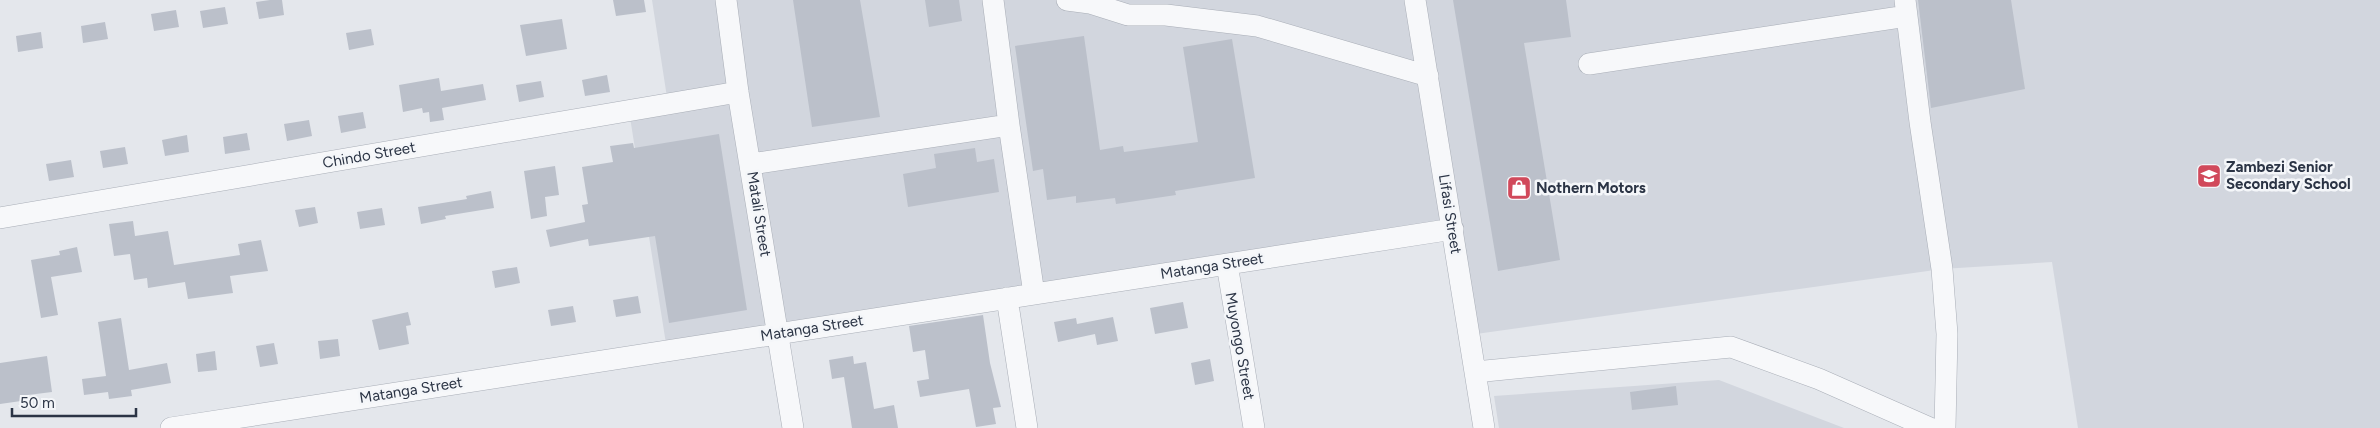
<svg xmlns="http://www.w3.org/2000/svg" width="2380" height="428" viewBox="0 0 2380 428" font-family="Figtree,sans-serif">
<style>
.built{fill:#d2d6de}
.building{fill:#bbc0ca}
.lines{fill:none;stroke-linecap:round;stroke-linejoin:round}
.minor-casing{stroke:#a9aeb7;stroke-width:22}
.minor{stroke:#f7f8fa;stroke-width:21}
.labels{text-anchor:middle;stroke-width:5;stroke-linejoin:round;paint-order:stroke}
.street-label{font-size:15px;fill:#2b3445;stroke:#f4f6f9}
.poi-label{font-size:15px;font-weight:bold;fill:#2b3445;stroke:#f4f6f9;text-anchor:start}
</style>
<rect width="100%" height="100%" fill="#e4e7ec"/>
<!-- built -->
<path class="built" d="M652,0h1728v428h-302l-26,-166 -110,7 -473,66 -16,-106 -786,121 -38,-239 39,-7z
M1719,380l125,48h-345l-5,-32z"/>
<!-- building -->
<path class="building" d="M270,0h12l2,15 -25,4 -3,-17z
M613,0h31l2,12 -30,4z
M793,0h67l20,117 -68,10z
M925,0h34l3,21 -33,6z
M1453,0h113l5,37 -47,6 36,217 -62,11z
M1918,0h93l14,89 -94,19z
M225,7l3,17 -25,4 -3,-17z
M176,10l3,17 -25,4 -3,-17z
M562,19l5,30 -41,7 -6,-31z
M105,22l3,17 -25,4 -2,-17z
M371,29l3,16 -25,5 -3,-17z
M41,32l2,16 -25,4 -2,-16z
M1084,36l16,114 23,-4 1,6 74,-10 -15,-95 49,-8 23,139 -80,13 1,4 -60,9 -1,-6 -39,5v-7l-29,4 -4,-31 -10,2 -18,-125z
M607,75l3,17 -25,4 -3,-16z
M439,78l2,13 42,-7 3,16 -44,8 2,12 -14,2 -1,-10 -6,1 -1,-5 -19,4 -4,-27z
M541,81l3,16 -25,5 -3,-17z
M363,112l3,16 -25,5 -3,-17z
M309,120l3,16 -25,5 -3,-17z
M247,133l3,17 -25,4 -2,-17z
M719,134l28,176 -78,13 -14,-87 -66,10 -1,-7 -38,8 -4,-17 39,-8 -3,-17 6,-1 -6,-37 31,-5 -3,-16 23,-3 1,5z
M187,135l2,17 -24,4 -3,-16z
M125,147l3,17 -25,4 -3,-17z
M975,148l2,14 17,-3 5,33 -91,15 -5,-33 33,-6 -2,-14z
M71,160l3,17 -25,4 -3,-17z
M555,166l4,29 -14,2 2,19 -16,3 -7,-48z
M491,191l3,17 -49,8 1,3 -25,5 -3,-17 49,-8 -1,-3z
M315,207l3,16 -19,4 -4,-17z
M382,208l3,17 -25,4 -3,-17z
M133,221l2,15 33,-5 6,34 66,-10 -2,-11 23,-4 7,31 -38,5 3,17 -45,6 -3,-17 -37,6 -1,-10 -13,2 -4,-26 -16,2 -5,-32z
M77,247l5,25 -31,5 7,38 -17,3 -10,-58 29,-5 -1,-4z
M517,267l3,16 -25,5 -3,-17z
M638,296l3,17 -25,4 -3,-17z
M1183,302l5,26 -33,6 -5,-26z
M573,306l3,16 -25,4 -3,-16z
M408,312l3,13 -5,1 3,18 -30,6 -7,-30z
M983,315l7,48 11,44 -8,1 3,16 -20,3 -7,-38 -49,8 -3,-16 12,-2 -4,-29 -12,2 -4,-26z
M1113,317l5,24 -21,4 -2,-11 -37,8 -4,-20 22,-4 1,6z
M121,318l8,52 38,-7 4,20 -40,7 1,6 -23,3 -1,-7 -24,3 -2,-16 24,-3 -8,-54z
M338,339l2,17 -20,3 -2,-18z
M274,343l4,21 -18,3 -4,-21z
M215,351l2,19 -19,2 -2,-18z
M47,356l5,36 -32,4 1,5 -21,3v-41z
M853,356l1,8 12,-2 8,47 20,-4 4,23h-46l-8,-51 -12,2 -3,-19z
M1210,359l4,22 -19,4 -4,-22z
M1676,386l2,19 -46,5 -2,-18z"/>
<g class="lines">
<defs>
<path id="minor" d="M726,0l12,92 55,336
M993,0l16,125 25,169
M1067,0l23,3 38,12h38l91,11 171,50
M1415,0l69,428
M1905,0l15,122 22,147 5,65 -2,94
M1589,64l318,-48
M751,164l258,-39
M0,218l738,-126
M1227,264l27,164
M1007,298l20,130
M1475,372l256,-25 88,32 111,49
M171,428l1282,-199"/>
</defs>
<!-- minor casing -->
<use href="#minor" class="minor-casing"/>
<!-- minor -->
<use href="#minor" class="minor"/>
</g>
<!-- icons -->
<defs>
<symbol id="school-square" viewBox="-11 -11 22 22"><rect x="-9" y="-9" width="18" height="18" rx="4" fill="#d1495b" stroke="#f4f6f9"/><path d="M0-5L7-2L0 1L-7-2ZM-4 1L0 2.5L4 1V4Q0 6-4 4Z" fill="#fff"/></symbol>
<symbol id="shop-square" viewBox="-11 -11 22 22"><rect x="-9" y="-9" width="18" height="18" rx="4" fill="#d1495b" stroke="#f4f6f9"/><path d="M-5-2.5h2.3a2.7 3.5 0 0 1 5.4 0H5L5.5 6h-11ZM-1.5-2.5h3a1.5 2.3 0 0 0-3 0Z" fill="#fff"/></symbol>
</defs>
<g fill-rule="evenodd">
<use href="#school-square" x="2195" y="162" width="28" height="28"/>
<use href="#shop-square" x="1505" y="174" width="28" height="28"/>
</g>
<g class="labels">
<!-- street labels -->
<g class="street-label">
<text transform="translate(369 155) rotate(-10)" y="5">Chindo Street</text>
<text transform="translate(759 214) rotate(81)" y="5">Matali Street</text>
<text transform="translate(1450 214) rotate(81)" y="5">Lifasi Street</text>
<text transform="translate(1212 266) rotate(-9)" y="5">Matanga Street</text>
<text transform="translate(812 328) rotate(-9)" y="5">Matanga Street</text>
<text transform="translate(1240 346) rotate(80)" y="5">Muyongo Street</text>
<text transform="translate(411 390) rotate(-9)" y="5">Matanga Street</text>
</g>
<!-- poi labels -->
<g class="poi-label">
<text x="2226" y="172">Zambezi Senior<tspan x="2226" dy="17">Secondary School</tspan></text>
<text x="1536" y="193">Nothern Motors</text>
</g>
</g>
<!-- scale -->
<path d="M12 408v8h124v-8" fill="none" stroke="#2b3445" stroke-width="2.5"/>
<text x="20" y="408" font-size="15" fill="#2b3445" stroke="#f4f6f9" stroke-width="4" paint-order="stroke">50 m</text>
</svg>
